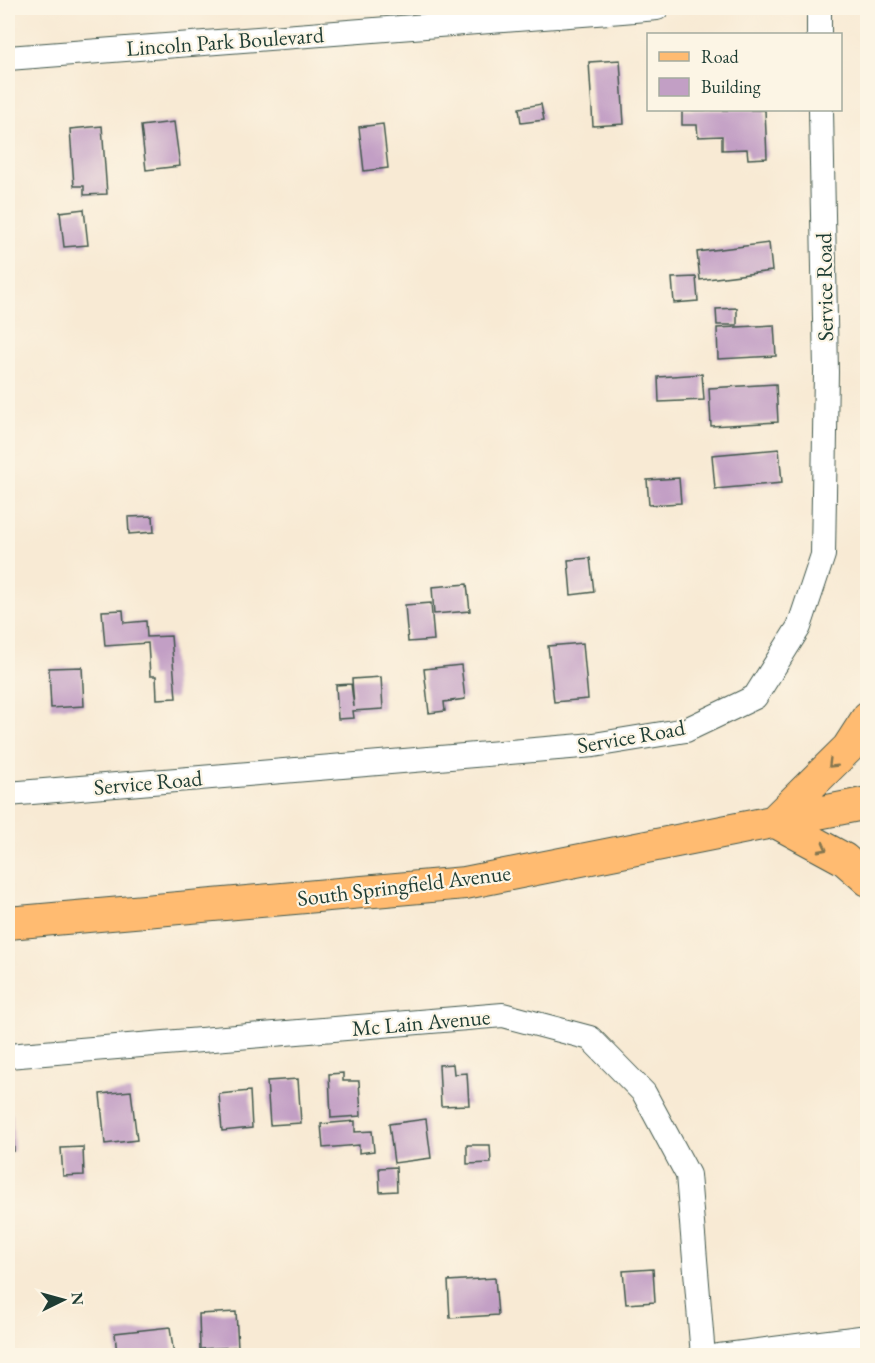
<svg xmlns="http://www.w3.org/2000/svg" width="875" height="1363" viewBox="0 0 875 1363" font-family="'EB Garamond',serif">
<style>
.building{fill:#c29fc5}
.lines{fill:none;stroke-linecap:round;stroke-linejoin:round}
.minor-casing{stroke:#40574c;stroke-width:26}
.major-casing{stroke:#40574c;stroke-width:34}
.minor{stroke:#fff;stroke-width:24}
.major{stroke:#ffbb71;stroke-width:32}
.oneway{stroke:#84764f}
.labels{text-anchor:middle;stroke-width:4.5;stroke-linejoin:round;paint-order:stroke}
.street-label{font-size:22px;fill:#1f3d34;stroke:#fcf5e5}
</style>
<rect width="100%" height="100%" fill="#fcf5e5"/>
<filter id="ink" filterUnits="userSpaceOnUse"><feTurbulence type="fractalNoise" baseFrequency=".0167" numOctaves="2"/><feDisplacementMap in="SourceGraphic" scale="12" xChannelSelector="R" yChannelSelector="G"/><feConvolveMatrix kernelMatrix="1 2 1 2 8 2 1 2 1" color-interpolation-filters="sRGB"/></filter>
<filter id="wash" filterUnits="userSpaceOnUse"><feTurbulence type="fractalNoise" baseFrequency=".008" numOctaves="4" result="noise"/><feDisplacementMap in="SourceGraphic" scale="24" xChannelSelector="R" yChannelSelector="G"/><feGaussianBlur stdDeviation="1.35" result="paint"/><feColorMatrix in="noise" values="0 0 0 0 0 0 0 0 0 0 0 0 0 0 0 0 0 1.4 0 .05"/><feComposite in="paint" operator="in"/></filter>
<g filter="url(#wash)">
<rect width="100%" height="100%" fill="#f8ead4"/>
<g id="blocks">
<!-- building -->
<path class="building" d="M620,60l4,64 -31,2 -4,-64z
M541,104l3,16 -23,3 -2,-15z
M682,110h83l2,48 -19,1 -1,-10 -25,1v-14l-24,1 -1,-12h-15z
M174,122l6,44 -34,4 -5,-44z
M383,124l5,44 -24,3 -5,-44z
M102,126l5,68 -23,1v-9h-10l-4,-57z
M84,209l4,36 -24,2 -4,-35z
M769,243l3,28 -72,9 -3,-28z
M696,277l2,24 -24,2 -2,-25z
M737,308v17h-20l-1,-16z
M774,325l2,31 -58,3 -1,-31z
M702,374l2,26 -45,2 -1,-25z
M776,384l2,38 -67,4 -2,-38z
M779,449l3,34 -67,6 -3,-34z
M679,478l2,25 -32,2 -2,-25z
M153,516l1,16 -25,2 -1,-17z
M590,558l4,34 -23,3 -3,-35z
M467,584l3,27 -36,3 -2,-27z
M431,603l3,37 -26,2 -3,-37z
M123,610l1,13 22,-2 1,16 24,-1 5,62 -19,1 -1,-23h-6l-2,-33 -43,3 -3,-35z
M583,643l5,56 -34,3 -6,-56z
M461,665l4,34 -21,3 1,9 -16,2 -5,-44z
M82,667l2,39 -33,2 -2,-40z
M381,677l2,32 -30,2 1,7 -16,1 -2,-34 15,-1 3,23 -2,-28z
M453,1064l1,10 13,-1 2,32 -28,1 -2,-41z
M343,1073v8h16l2,35 -30,2 -2,-44z
M298,1079l3,44 -31,2 -3,-44z
M131,1091l6,49 -32,4 -5,-50z
M250,1091l2,37 -30,3 -3,-37z
M12,1113l2,38 -6,1v-38z
M426,1119l5,39 -37,5 -5,-39z
M355,1121v11l17,-1 2,20 -15,2v-8l-36,3 -2,-24z
M467,1145h23l1,18 -24,1z
M83,1147l1,28 -21,1 -2,-28z
M396,1167l1,24 -17,1 -1,-24z
M653,1269l2,33 -29,2 -3,-33z
M495,1278l3,37 -48,3 -2,-37z
M236,1312l2,35 -38,2 -1,-35z
M170,1327l4,29h-57l-2,-23z"/>
</g>
</g>
<g filter="url(#ink)">
<use href="#blocks" fill-opacity="0" stroke="#40574c" stroke-width="1.5"/>
<g class="lines">
<defs>
<path id="minor" d="M819,8v26
M8,58l614,-47 35,-3
M8,794l586,-49 92,-15 69,-33 44,-70 24,-72 3,-183 -5,-262
M8,1056l495,-41 87,23 54,55 44,82 15,181
M719,1356l149,-19"/>
<path id="major" d="M868,717l-20,31 -74,73 70,38 24,21
M8,923l457,-40 403,-80"/>
</defs>
<!-- minor casing -->
<use href="#minor" class="minor-casing"/>
<!-- major casing -->
<use href="#major" class="major-casing"/>
<!-- minor -->
<use href="#minor" class="minor"/>
<!-- major -->
<use href="#major" class="major"/>
</g>
<!-- one-way arrows -->
<defs><path id="oneway-chevron" d="M-2-3.5L2.5 0L-2 3.5" fill="none" stroke-width="1.6" stroke-linecap="round" stroke-linejoin="round" transform="scale(1.5)"/></defs>
<g class="oneway">
<use href="#oneway-chevron" transform="translate(832 764) rotate(135)"/>
<use href="#oneway-chevron" transform="translate(823 848) rotate(28)"/>
</g>
</g>
<g class="labels">
<!-- street labels -->
<g class="street-label">
<text transform="translate(225 41) rotate(-4)" y="8">Lincoln Park Boulevard</text>
<text transform="translate(824 287) rotate(-91)" y="8">Service Road</text>
<text transform="translate(631 736) rotate(-10)" y="8">Service Road</text>
<text transform="translate(148 782) rotate(-5)" y="8">Service Road</text>
<text transform="translate(404 885) rotate(-7)" y="8">South Springfield Avenue</text>
<text transform="translate(421 1022) rotate(-5)" y="8">Mc Lain Avenue</text>
</g>
</g>
<!-- margin -->
<rect width="875" height="1363" fill="none" stroke="#fcf5e5" stroke-width="30"/>
<!-- legend -->
<rect x="647" y="33" width="195" height="78" fill="#fcf5e5" stroke="#a4ab9e" stroke-width="1.5"/>
<rect x="659" y="52" width="30" height="9" fill="#ffbb71" stroke="#a4ab9e" stroke-width="1.5"/>
<text x="701" y="63" font-size="18" fill="#1f3d34">Road</text>
<rect x="659" y="78" width="30" height="18" fill="#c29fc5" stroke="#a4ab9e" stroke-width="1.5"/>
<text x="701" y="93" font-size="18" fill="#1f3d34">Building</text>
<!-- north arrow -->
<g transform="translate(63 1300) rotate(85)" stroke="#fcf5e5" stroke-width="4.5" paint-order="stroke">
<path d="M0-4.5L10 22L0 15L-10 22Z" fill="#1f3d34"/>
<text y="-9" font-size="16" font-weight="bold" text-anchor="middle" fill="#1f3d34">N</text>
</g>
</svg>
